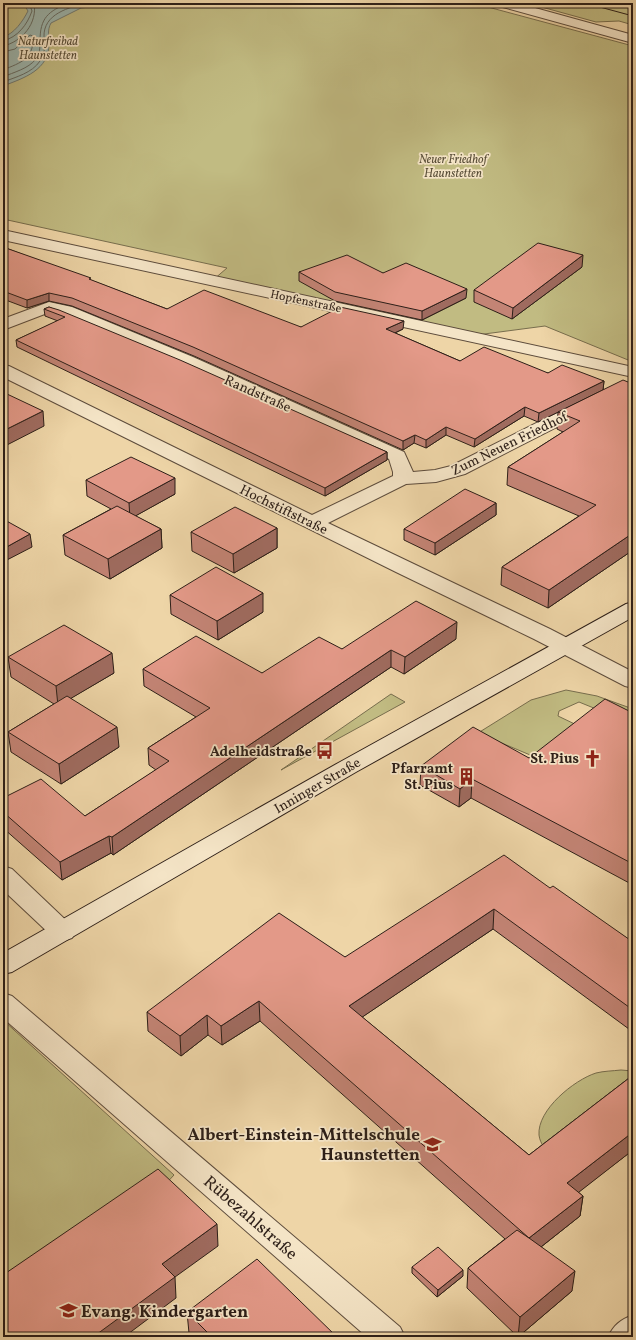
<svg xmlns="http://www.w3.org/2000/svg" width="636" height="1340" viewBox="0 0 636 1340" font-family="Vollkorn,serif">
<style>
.green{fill:#c1bb82;stroke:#776d4d}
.water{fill:#9cb7b0;stroke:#707a73}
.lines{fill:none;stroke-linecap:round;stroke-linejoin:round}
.shore{stroke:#646b64;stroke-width:1}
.minor-casing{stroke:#5d4c3c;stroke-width:2}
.secondary-casing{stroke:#2d1f18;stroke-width:2}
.minor{fill:#f4e4c6;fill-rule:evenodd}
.secondary{fill:#f4e4c6;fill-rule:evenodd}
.tram{stroke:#2d1f18;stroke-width:1}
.wall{fill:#c38475;stroke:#2d1f18}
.shaded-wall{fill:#9f6b5f;stroke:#2d1f18}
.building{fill:#e39988;stroke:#2d1f18}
.labels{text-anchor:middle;stroke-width:3.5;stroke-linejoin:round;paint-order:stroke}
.far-park-label{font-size:12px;font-style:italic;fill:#594e38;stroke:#f4e4c6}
.far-street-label{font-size:12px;fill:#2d1f18;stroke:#f4e4c6}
.street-label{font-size:14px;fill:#2d1f18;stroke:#f4e4c6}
.poi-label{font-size:14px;font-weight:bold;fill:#2d1f18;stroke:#f4e4c6;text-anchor:end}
.near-poi-label{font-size:17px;font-weight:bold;fill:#2d1f18;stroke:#f4e4c6;text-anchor:end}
.near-street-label{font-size:17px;fill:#2d1f18;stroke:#f4e4c6}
</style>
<rect width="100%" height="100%" fill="#eed5a7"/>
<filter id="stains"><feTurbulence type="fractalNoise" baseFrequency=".005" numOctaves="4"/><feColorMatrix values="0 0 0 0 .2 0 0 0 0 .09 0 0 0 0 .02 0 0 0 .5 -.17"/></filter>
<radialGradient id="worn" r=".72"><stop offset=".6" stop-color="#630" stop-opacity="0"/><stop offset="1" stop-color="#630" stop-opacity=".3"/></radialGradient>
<!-- green -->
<path class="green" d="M3,3h470l160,43v316l-88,-36 -76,10 -256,-56 14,-12 -224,-49z
M527,3h85l21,6v16l-14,-4 -23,1z
M566,690l31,6 36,13v15l-54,-22 -20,9 -1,5 25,12 -41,32 -64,-27 53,-33z
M391,694l14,8 -124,68z
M3,1020l171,155 -14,15 -157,109z
M621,1070l12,1v22l-81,63c-6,-6 -12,-12 -13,-21 -2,-25 35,-55 57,-62 8,-2 16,-2 25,-3z"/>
<!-- water -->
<path class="water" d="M23,3h102l-44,5 -30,15c-4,7 -2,14 -2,21 0,26 -25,34 -46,42v-49c11,-3 20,-16 25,-26z"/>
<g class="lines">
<!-- shore -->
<path class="shore" d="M3,41c15,-4 24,-16 29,-30l-3,-8
M3,46c19,-4 35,-23 31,-43
M3,52l12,-3 15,-14 3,1c1,23 -11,26 -30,34
M3,77c11,-5 25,-8 33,-18 4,-5 4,-12 4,-18 0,-23 8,-30 29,-38
M3,82c13,-5 29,-9 37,-21 6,-7 4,-15 4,-24 -1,-23 25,-30 44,-34"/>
<defs>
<path id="minor" d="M497,3h20l116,32v8l-134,-37z
M3,230l630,137v10l-630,-137z
M49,302l23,5 121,50 211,95 9,20 22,-2 16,-4 127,-64 6,-1 6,1 3,4 -3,4 -125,64 -29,8 -30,2 -78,39 222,106 83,43v16l-8,-2 -91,-47 -138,-67 -393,-195v-12l6,1 303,149 81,-39v-4l-4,-13 -208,-94 -121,-50 -10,-3 -47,18v-11z
M3,866l9,3 60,57 4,6 -4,6 -9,3 -9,-3 -51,-48z
M3,993l9,3 388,331 5,10h-38l-364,-319z
M633,1315v22h-25c6,-12 12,-17 25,-22z"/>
<path id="secondary" d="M633,602v15l-277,155 -344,200 -9,2v-21l337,-191 286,-158z"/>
</defs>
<!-- minor casing -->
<use href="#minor" class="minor-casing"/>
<!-- secondary casing -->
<use href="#secondary" class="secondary-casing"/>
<!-- minor -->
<use href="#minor" class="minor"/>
<!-- secondary -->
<use href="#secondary" class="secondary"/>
<!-- tram -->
<path class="tram" d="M585,3l48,13"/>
</g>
<!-- wall -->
<path class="wall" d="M3,247l164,62 134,18 102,2 -8,4 65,28 88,12 56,8 -1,9 30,-6v166l-85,58 -47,-23 1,-18 77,-51 -72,-31 1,-18 55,-35 -6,-3 1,-17 36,-18 -56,28 -14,-6 -50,31 -28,-12 -20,13 -12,-5 -11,7 -209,-94 -122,-50 -23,-5 -22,7 -24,-9z
M582,267l-70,52 -38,-17v-12z
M299,272l84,1 83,25 -44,22 -87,-19 -36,-20z
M49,307l338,145v8l-62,36 -308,-149 -1,-7 42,-19 -13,-5 -1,-7z
M86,480l89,14 -40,22 26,13 1,19 -52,31 -45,-24 -2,-20 48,-26 -24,-13z
M496,503v12l-61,40 -31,-15v-11z
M277,528v20l-43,25 -42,-22 -1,-19z
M170,595l93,17 -45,28 -47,-26z
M456,639l-52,35 -13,-7 -278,188 -2,-2 -49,27 -59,-52v-30l82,18 71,-46 -7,-5 -1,-17 48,-31 -52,-31 -1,-17 119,4 80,-24z
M8,657l106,16 -43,25 48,49 -58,37 -50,-32 -3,-20 46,-28 -43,-27z
M633,713v172l-162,-87 -12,9 -39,-22 1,-19 108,-8z
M550,888l83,54v90l-140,-103 -131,88 167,138 104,-80v75l-55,42 5,4 -3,20 -39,31 31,44 -54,46 -51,-49 1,-20 37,-29 -245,-218 -38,24 -14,-10 -27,21 -33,-25 -1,-19 198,-55z
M412,1267l51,9 -26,21 -25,-24z
M187,1312l150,25h-145l-3,-4z"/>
<!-- shaded-wall -->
<path class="shaded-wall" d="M583,255l-1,12 -70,52 1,-11z
M467,289l-1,9 -44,22v-9z
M49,293v8l-22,7v-8z
M404,321l-1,8 -17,8v-8z
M604,381l-1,9 -65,32 1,-9z
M525,407l-1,9 -50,31 1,-8z
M43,411l1,15 -41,21v-16z
M446,427v8l-20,13v-8z
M415,435l-1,8 -11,7v-9z
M387,452v8l-62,36v-8z
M175,478v16l-45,25 -1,-16z
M496,503v12l-61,40v-12z
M277,528v20l-43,25 -1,-19z
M161,529l1,19 -52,31 -2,-20z
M633,533v17l-85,58 1,-18z
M30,534l2,13 -29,15v-13z
M263,593v19l-45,28 -1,-19z
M457,622l-1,17 -52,35 1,-17z
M391,650v17l-278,188 -1,-18z
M112,653l2,20 -56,33 -2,-20z
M117,727l2,20 -58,37 -2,-20z
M472,779l-1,19 -12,9 1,-18z
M109,836l2,17 -49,27 -2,-18z
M494,909l-1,20 -144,97v-20z
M259,1001l1,20 -38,24 -1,-19z
M207,1015l1,20 -27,21 -1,-20z
M633,1132v18l-68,53 2,-20z
M583,1196l-3,20 -53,42 2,-20z
M217,1224l1,22 -43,31 1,21 -52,39h-31l69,-73z
M463,1270v6l-26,21 1,-7z
M575,1271l-3,20 -54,46 2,-20z"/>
<!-- building -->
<path class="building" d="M538,243l45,12 -70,53 -39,-18z
M3,247l88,31 -2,1 78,30 37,-19 97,37 39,-20 64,14 -18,8 74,32 24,-14 64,26 14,-8 42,16 -65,32 -14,-6 -50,32 -29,-12 -20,13 -11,-5 -12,6 -210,-94 -121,-49 -23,-5 -22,7 -24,-9z
M347,255l36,18 23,-10 61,26 -45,22 -87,-19 -36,-20z
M49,307l10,3 121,50 207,92 -62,36 -309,-148 49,-23 -21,-8z
M623,380l10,4v149l-84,57 -47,-23 94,-62 -88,-38 72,-46 -22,-9z
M7,394l36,17 -40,20v-35z
M131,457l44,21 -46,25 -43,-23z
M465,489l31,14 -61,40 -31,-14z
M117,506l44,23 -53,30 -45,-24z
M235,507l42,21 -44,26 -42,-22z
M3,519l27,15 -27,15z
M216,567l47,26 -46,28 -47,-26z
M416,601l41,21 -52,35 -14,-7 -279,187 -3,-1 -49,26 -57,-50v-14l38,-19 44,37 84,-55 -21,-13 62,-40 -67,-39 53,-33 66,37 57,-36 23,12z
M64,625l48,28 -56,33 -48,-29z
M67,696l50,31 -58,37 -51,-32z
M605,699l28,14v151l-161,-85 -12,10 -39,-23 52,-39 56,31z
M504,855l46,33 3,-2 80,56v68l-139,-101 -145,97 180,149 104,-80v57l-66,51 16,13 -54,42 46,33 -55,46 -52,-49 49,-38 12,8 -270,-237 -38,25 -14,-11 -27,21 -33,-24 132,-99 66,44z
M158,1169l59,55 -55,40 13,13 -82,60h-90v-62z
M438,1247l25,23 -25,20 -26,-23z
M257,1259l80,78h-125l-25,-25z"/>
<!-- icons -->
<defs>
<symbol id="bus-bare" viewBox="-9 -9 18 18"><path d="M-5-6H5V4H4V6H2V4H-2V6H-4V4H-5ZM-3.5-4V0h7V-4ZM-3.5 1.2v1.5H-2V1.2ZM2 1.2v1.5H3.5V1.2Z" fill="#8f2418" stroke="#f4e4c6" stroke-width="2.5" paint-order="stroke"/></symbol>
<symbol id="church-bare" viewBox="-9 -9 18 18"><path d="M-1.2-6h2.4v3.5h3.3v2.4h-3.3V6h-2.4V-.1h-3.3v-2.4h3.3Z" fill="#8f2418" stroke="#f4e4c6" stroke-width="2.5" paint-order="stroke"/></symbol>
<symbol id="building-bare" viewBox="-9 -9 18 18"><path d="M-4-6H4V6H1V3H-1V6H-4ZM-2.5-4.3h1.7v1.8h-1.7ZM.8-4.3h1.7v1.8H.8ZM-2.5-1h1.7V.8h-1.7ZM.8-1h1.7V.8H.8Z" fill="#8f2418" stroke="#f4e4c6" stroke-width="2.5" paint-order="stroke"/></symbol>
<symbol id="school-bare" viewBox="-9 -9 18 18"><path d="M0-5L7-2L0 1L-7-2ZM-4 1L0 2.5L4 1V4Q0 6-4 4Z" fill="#8f2418" stroke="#f4e4c6" stroke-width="2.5" paint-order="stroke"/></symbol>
</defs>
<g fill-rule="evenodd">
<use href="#bus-bare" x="312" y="738" width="25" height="25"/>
<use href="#church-bare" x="580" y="746" width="25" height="25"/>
<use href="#building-bare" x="454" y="764" width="25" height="25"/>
<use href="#school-bare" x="420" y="1132" width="25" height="25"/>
<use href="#school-bare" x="56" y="1298" width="25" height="25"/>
</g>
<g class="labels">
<!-- far-park labels -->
<g class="far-park-label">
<text x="48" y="45">Naturfreibad<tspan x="48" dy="14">Haunstetten</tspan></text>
<text x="453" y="163">Neuer Friedhof<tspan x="453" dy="14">Haunstetten</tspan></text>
</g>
<!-- far-street labels -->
<g class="far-street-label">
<text transform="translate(306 301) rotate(12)" y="4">Hopfenstraße</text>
</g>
<!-- street labels -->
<g class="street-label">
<text transform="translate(258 393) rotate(24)" y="5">Randstraße</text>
<text transform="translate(509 443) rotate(-26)" y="5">Zum Neuen Friedhof</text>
<text transform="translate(284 509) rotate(26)" y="5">Hochstiftstraße</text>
<text transform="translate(317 785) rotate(-30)" y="5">Inninger Straße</text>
</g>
<!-- poi labels -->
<g class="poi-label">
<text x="312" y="756">Adelheidstraße</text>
<text x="579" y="763">St. Pius</text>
<text x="453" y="773">Pfarramt<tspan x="453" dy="16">St. Pius</tspan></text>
</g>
<!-- near-poi labels -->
<g class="near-poi-label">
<text x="420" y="1140">Albert-Einstein-Mittelschule<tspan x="420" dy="20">Haunstetten</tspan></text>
<text x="81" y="1317" text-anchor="start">Evang. Kindergarten</text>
</g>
<!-- near-street labels -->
<g class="near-street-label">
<text transform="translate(251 1217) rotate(41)" y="6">Rübezahlstraße</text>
</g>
</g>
<!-- margin -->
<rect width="636" height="1340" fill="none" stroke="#eed5a7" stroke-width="16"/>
<rect x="4" y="4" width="628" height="1332" fill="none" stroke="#2d1f18" stroke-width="2"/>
<rect x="8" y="8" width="620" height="1324" fill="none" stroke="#2d1f18"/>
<rect width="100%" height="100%" filter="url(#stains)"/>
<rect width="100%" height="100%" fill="url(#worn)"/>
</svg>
